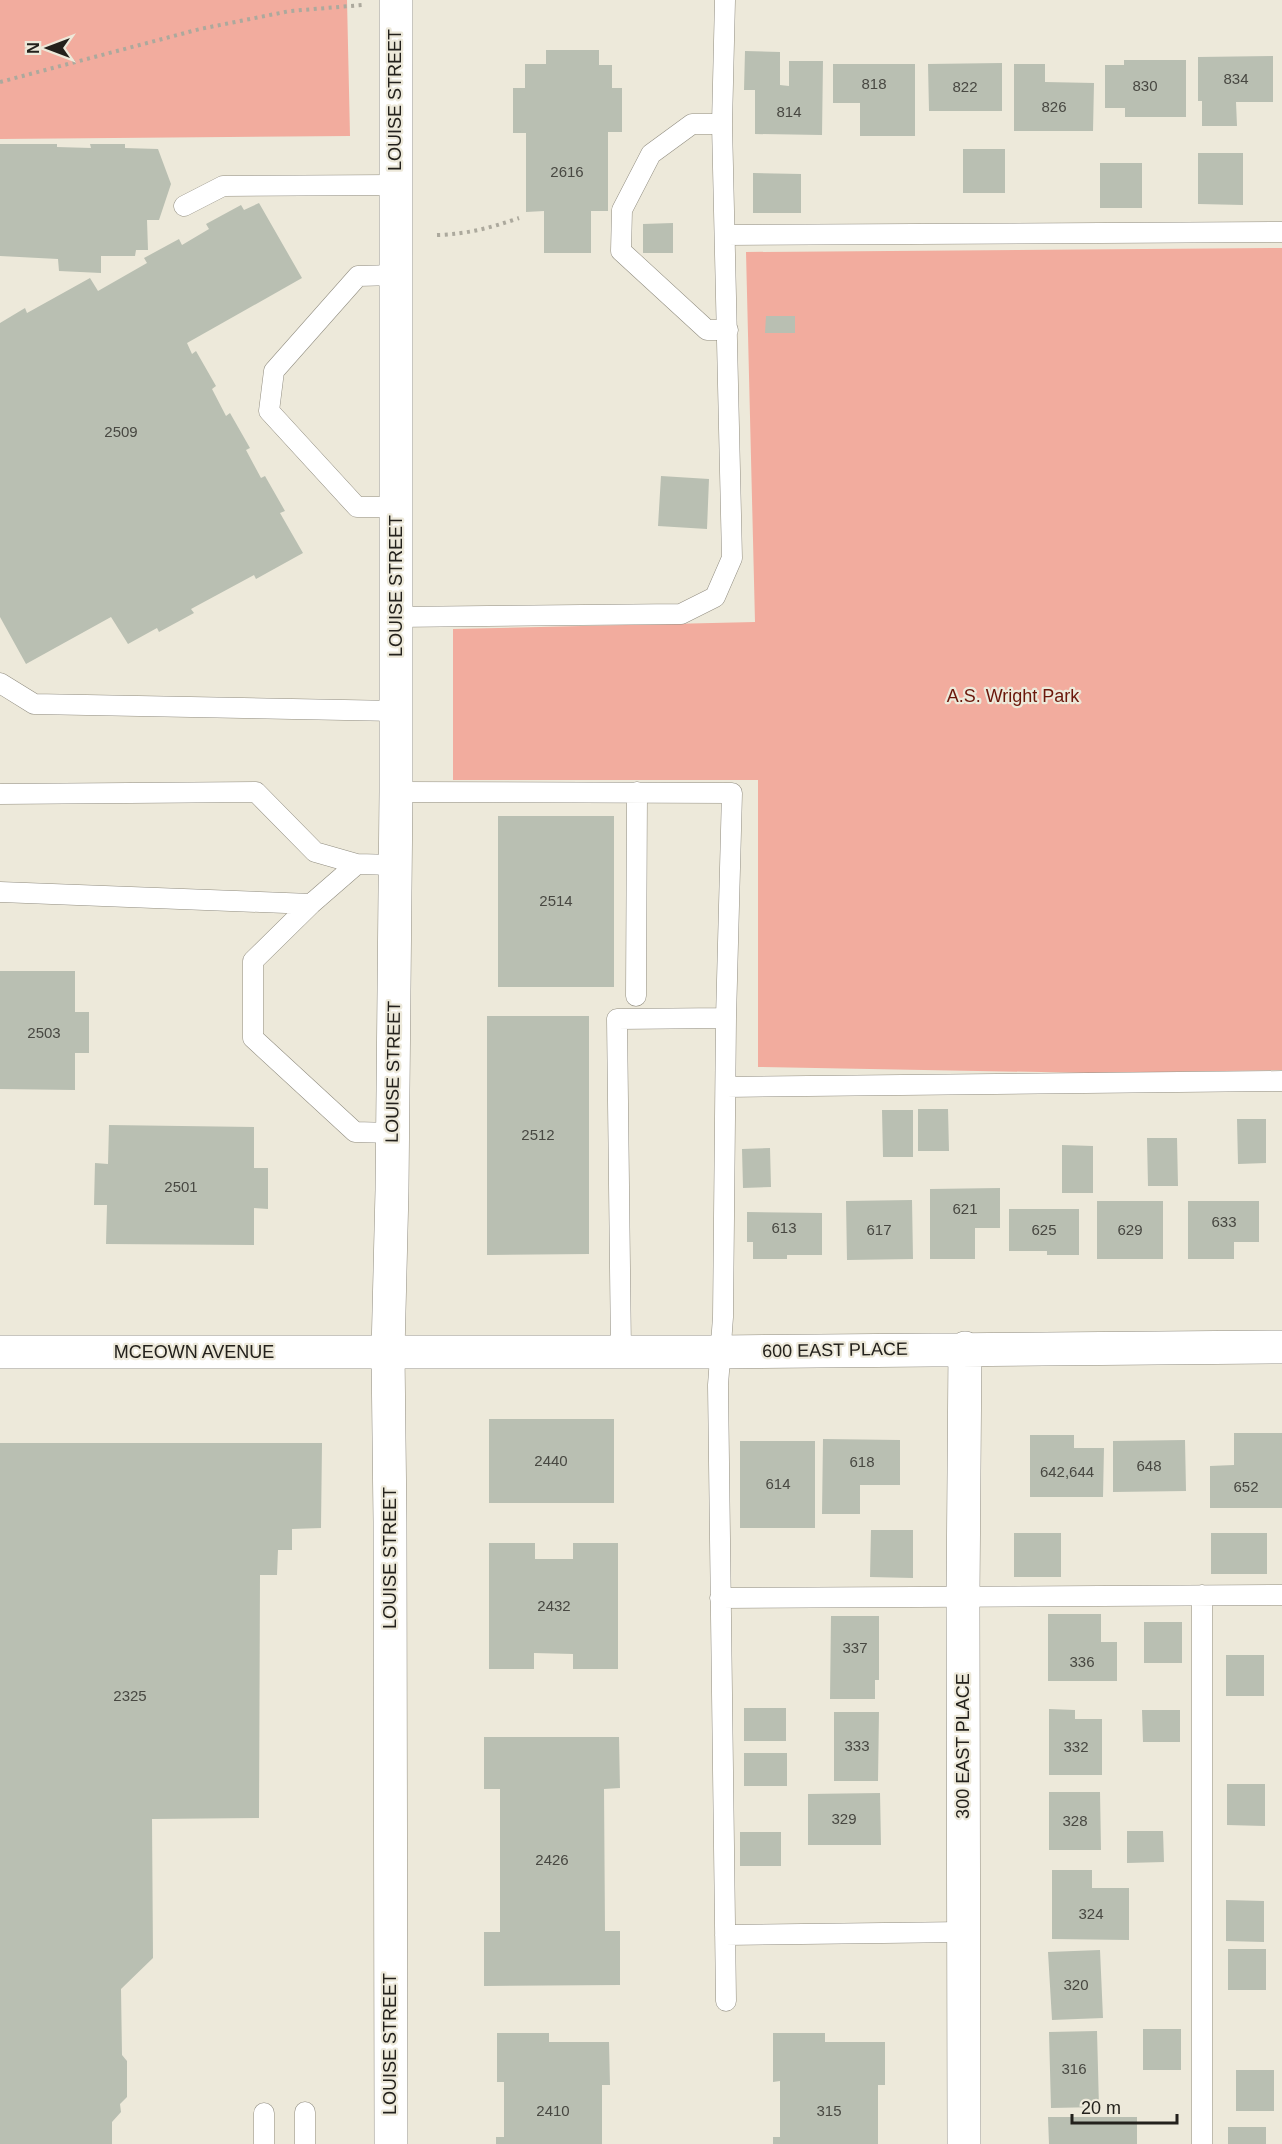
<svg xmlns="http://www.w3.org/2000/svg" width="1282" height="2144" viewBox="0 0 1282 2144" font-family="Helvetica,sans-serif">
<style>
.green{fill:#f2ac9e}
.building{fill:#b9bfb2}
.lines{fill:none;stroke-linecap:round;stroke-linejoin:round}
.service-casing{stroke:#918d80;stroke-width:21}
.minor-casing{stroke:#918d80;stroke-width:34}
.tertiary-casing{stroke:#918d80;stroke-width:34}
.path{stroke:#aca99d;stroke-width:4;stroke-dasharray:3 4.5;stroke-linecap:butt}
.service{stroke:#fff;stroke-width:20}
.minor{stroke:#fff;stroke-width:33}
.tertiary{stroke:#fff;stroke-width:33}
.labels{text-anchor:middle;stroke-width:4.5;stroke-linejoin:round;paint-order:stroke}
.number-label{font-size:15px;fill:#484842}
.street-label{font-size:18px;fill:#23211c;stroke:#ede9da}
.park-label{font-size:18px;fill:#6a170a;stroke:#ede9da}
</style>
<rect width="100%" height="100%" fill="#ede9da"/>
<!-- green -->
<path class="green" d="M0,0h347l3,136 -350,3z
M1282,248v822l-188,3 -336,-6v-287h-305v-151l302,-7 -9,-370z"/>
<!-- building -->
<path class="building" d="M546,50h53v15h13v23h10v44h-14v79h-17v42h-47v-42l-18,1v-79h-13v-45h12v-24h21z
M745,51l35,1v33l9,1v-25h34l-1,74 -67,-1v-44h-11z
M1273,56v46h-37l1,24h-35v-25h-4v-44z
M1124,60h62v57h-61v-9h-20v-43h19z
M1002,63v48h-73l-1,-47z
M833,64h82v72h-55v-33h-27z
M1014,64h31v18l49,1 -1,48h-79z
M0,144h57v3l34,1 -1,-4h35v4l33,1 13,35 -12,36h-12l1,30h-12l-1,6h-34v17l-42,-2 -1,-12 -58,-3z
M963,149h42v44h-42z
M1198,153h45v52l-45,-1z
M1100,163h42v45h-42z
M753,173l48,1v39h-48z
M259,203l43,75 -115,65 5,11 4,-3 20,35 -4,3 14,27 4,-3 20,35 -4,2 15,28 4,-2 20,35 -5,2 23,40 -47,26 -2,-4 -63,34 3,4 -35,19 -2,-4 -29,16 -17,-27 -85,47 -26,-47v-294l25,-15 2,5 63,-35 8,13 49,-28 -3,-5 35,-19 3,6 27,-16 -3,-5 35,-19 3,5z
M673,223v30h-30v-29z
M766,316h29v17h-30z
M661,476l48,3 -2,50 -49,-3z
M498,816h116v171h-116z
M0,971h75v41h14v41h-14v37l-75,-1z
M487,1016h102v238l-102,1z
M918,1109h30l1,42h-31z
M882,1110h31v47h-30z
M1237,1119h29v44l-28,1z
M109,1125l145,2v41h14v41l-14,-1v37l-148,-1 1,-39h-13l1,-42 13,1z
M1147,1138h30l1,48h-30z
M1062,1145l31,1v47h-31z
M770,1148l1,39 -28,1 -1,-39z
M1000,1188v40h-25v31h-45v-70z
M912,1200l1,59 -66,1 -1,-59z
M1097,1201h66v58h-66z
M1188,1201h71v41h-25v17h-46z
M1009,1209h70v46h-32v-4h-38z
M747,1212l75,1v42h-35v4h-34v-17h-6z
M489,1419h125v84h-125z
M1234,1433h48v75h-72v-42l24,-1z
M1030,1435h44v13h30l-1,49h-73z
M823,1439l77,1v45h-40v29h-38z
M1185,1440l1,51 -73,1v-51z
M740,1441h75v87h-75z
M0,1443h322l-1,85 -29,1v21h-14l-1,25h-17l-1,243 -107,1 1,139 -32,31 1,66 5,6v36l-7,7 1,8 -9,10v22h-112z
M871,1530h42v48l-43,-1z
M1014,1533h47v44h-47z
M1211,1533h56v41h-56z
M489,1543h46v16h38v-16h45v126h-45v-15l-39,-1v16h-45z
M1048,1614h53v28h16v39h-69z
M831,1616h48v64h-4v19h-45z
M1144,1622h38v41h-38z
M1226,1655h38v41h-38z
M744,1708h42v33h-42z
M1049,1709l26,1v9h27v56h-53z
M1142,1710h38v32h-37z
M834,1712h45l-1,69h-44z
M484,1737h135l1,51 -16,1 1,142h15v54l-136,1v-54h16v-143h-16z
M744,1753h43v33h-43z
M1227,1784h38v42l-38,-1z
M1049,1792h51l1,58h-52z
M880,1793l1,52h-73v-51z
M1127,1831h36l1,31 -37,1z
M740,1832h41v34h-41z
M1052,1870h40v18h37v52l-77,-1z
M1226,1900l38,1v41l-38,-1z
M1228,1949h38v41h-38z
M1100,1950l3,68 -51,2 -4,-68z
M1143,2029h38v41h-38z
M1097,2031l2,76 -48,1 -2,-76z
M497,2033h52v9h60l1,43h-8v59h-106v-7h8v-55h-7z
M773,2033h52v9h60v43h-7v59h-105v-7h7v-56l-7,1z
M1236,2070h38v41h-38z
M1048,2117h89v27h-88z
M1228,2127h38v17h-38z"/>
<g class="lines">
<defs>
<path id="service" d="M722,124h-30l-41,30 -29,56 -1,41 86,79h21
M184,206l39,-20 172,-1
M725,235l557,-3
M395,275l-37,1 -84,95 -5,40 88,96h39
M396,617l285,-3 34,-17 17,-39 -10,-434 3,-124
M0,683l34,21 362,7
M396,792l336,1 -6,225 -3,299 -5,68 8,616
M0,794l256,-2 59,60 42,12 38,1
M0,892l311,12 46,-40
M311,904l-58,57v77l102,94 37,1
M636,996l1,-204
M726,1087l556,-6
M621,1351l-4,-332 109,-1
M1202,1595v549
M720,1598l562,-3
M725,1935l239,-3
M305,2112v32
M264,2144v-31"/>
<path id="minor" d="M0,1352h719l563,-5
M964,2144l-1,-547 2,-249"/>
<path id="tertiary" d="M391,2144l-1,-622 -2,-170 4,-162 4,-398v-792"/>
</defs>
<!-- service casing -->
<use href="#service" class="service-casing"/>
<!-- minor casing -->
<use href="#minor" class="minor-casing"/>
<!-- tertiary casing -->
<use href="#tertiary" class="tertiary-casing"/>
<!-- path -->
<path class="path" d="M0,82l200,-53 90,-18 72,-6
M437,235c31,-1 53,-7 82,-17"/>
<!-- service -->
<use href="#service" class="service"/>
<!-- minor -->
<use href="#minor" class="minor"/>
<!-- tertiary -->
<use href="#tertiary" class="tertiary"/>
</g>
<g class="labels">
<!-- number labels -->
<g class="number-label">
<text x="1236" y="84">834</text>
<text x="874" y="89">818</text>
<text x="1145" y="91">830</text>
<text x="965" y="92">822</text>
<text x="1054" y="112">826</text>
<text x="789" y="117">814</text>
<text x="567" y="177">2616</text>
<text x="121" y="437">2509</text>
<text x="556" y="906">2514</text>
<text x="44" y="1038">2503</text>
<text x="538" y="1140">2512</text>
<text x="181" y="1192">2501</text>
<text x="965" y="1214">621</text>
<text x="1224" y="1227">633</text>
<text x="784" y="1233">613</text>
<text x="879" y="1235">617</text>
<text x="1044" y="1235">625</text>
<text x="1130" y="1235">629</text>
<text x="551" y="1466">2440</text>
<text x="862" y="1467">618</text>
<text x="1149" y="1471">648</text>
<text x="1067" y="1477">642,644</text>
<text x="778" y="1489">614</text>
<text x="1246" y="1492">652</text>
<text x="554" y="1611">2432</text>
<text x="855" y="1653">337</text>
<text x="1082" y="1667">336</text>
<text x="130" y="1701">2325</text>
<text x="857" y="1751">333</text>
<text x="1076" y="1752">332</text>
<text x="844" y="1824">329</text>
<text x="1075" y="1826">328</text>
<text x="552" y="1865">2426</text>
<text x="1091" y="1919">324</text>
<text x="1076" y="1990">320</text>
<text x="1074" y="2074">316</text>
<text x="553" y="2116">2410</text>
<text x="829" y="2116">315</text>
</g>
<!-- street labels -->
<g class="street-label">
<text transform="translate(395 100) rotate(-90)" y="6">LOUISE STREET</text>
<text transform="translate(396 586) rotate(-90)" y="6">LOUISE STREET</text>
<text transform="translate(393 1072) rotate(-89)" y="6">LOUISE STREET</text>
<text transform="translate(835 1350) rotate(-1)" y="6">600 EAST PLACE</text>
<text x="194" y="1358">MCEOWN AVENUE</text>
<text transform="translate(390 1558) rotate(-90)" y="6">LOUISE STREET</text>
<text transform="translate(963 1746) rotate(-90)" y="6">300 EAST PLACE</text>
<text transform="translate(390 2044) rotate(-90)" y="6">LOUISE STREET</text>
</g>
<!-- park labels -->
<g class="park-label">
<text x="1013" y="702">A.S. Wright Park</text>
</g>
</g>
<!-- north arrow -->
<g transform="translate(48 48) rotate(270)" stroke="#ede9da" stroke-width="4.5" paint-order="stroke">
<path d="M0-4.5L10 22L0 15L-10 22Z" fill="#23211c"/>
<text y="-9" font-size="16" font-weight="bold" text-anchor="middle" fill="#23211c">N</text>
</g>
<!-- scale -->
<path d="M1072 2114v9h105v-9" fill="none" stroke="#23211c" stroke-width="3"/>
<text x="1081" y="2114" font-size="18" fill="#23211c" stroke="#ede9da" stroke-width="4.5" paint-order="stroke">20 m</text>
</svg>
